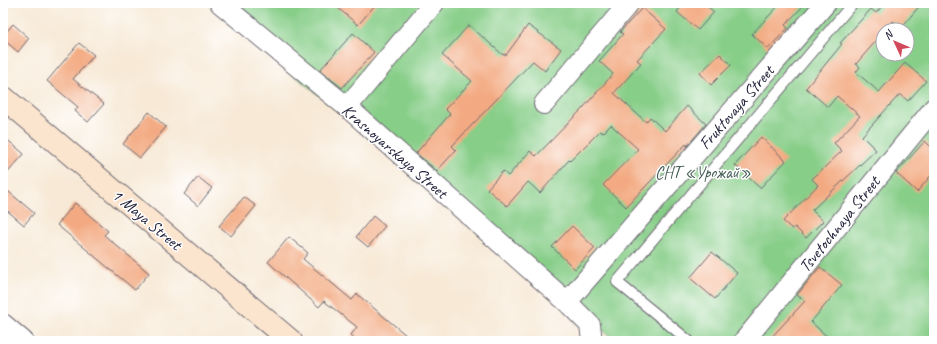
<svg xmlns="http://www.w3.org/2000/svg" width="937" height="344" viewBox="0 0 937 344" font-family="Caveat,sans-serif">
<style>
.green{fill:#87ce88;stroke:#547862;fill-rule:evenodd}
.building{fill:#f3aa82}
.lines{fill:none;stroke-linecap:round;stroke-linejoin:round}
.lane-casing{stroke:#6d6871;stroke-width:12}
.street-casing{stroke:#6d6871;stroke-width:22}
.secondary-casing{stroke:#6d6871;stroke-width:24}
.lane{stroke:#fff;stroke-width:10}
.street{stroke:#fff;stroke-width:20}
.secondary{stroke:#fce5cf;stroke-width:22}
.labels{text-anchor:middle;stroke-width:3;stroke-linejoin:round;paint-order:stroke}
.street-label{font-size:17px;fill:#22223b;stroke:#fff}
.park-label{font-size:17px;fill:#455e56;stroke:#fff}
</style>
<rect width="100%" height="100%" fill="#fff"/>
<filter id="ink" filterUnits="userSpaceOnUse"><feTurbulence type="fractalNoise" baseFrequency=".025" numOctaves="2"/><feDisplacementMap in="SourceGraphic" scale="8" xChannelSelector="R" yChannelSelector="G"/><feConvolveMatrix kernelMatrix="1 2 1 2 8 2 1 2 1" color-interpolation-filters="sRGB"/></filter>
<filter id="wash" filterUnits="userSpaceOnUse"><feTurbulence type="fractalNoise" baseFrequency=".012" numOctaves="4" result="noise"/><feDisplacementMap in="SourceGraphic" scale="16" xChannelSelector="R" yChannelSelector="G"/><feGaussianBlur stdDeviation="0.9" result="paint"/><feColorMatrix in="noise" values="0 0 0 0 0 0 0 0 0 0 0 0 0 0 0 0 0 1.4 0 .05"/><feComposite in="paint" operator="in"/></filter>
<g filter="url(#wash)">
<rect width="100%" height="100%" fill="#f7e9d6"/>
<!-- green -->
<path class="green" d="M207,3h727v338h-318zM883,30h24v24h-24z"/>
<g id="blocks">
<!-- building -->
<path class="building" d="M332,3h45l-19,22z
M684,3h19l11,9 -16,18 -21,-18z
M781,3h25l-21,22 3,3 -20,21 -16,-15z
M885,3h37l-21,25 -8,-7 -7,9h-3v3l-27,31 4,3 -4,5 23,20 26,-29 21,18 -18,20 -8,-7 -38,42 14,14 -64,60 11,11 -17,17 -11,-11 -3,2 -9,-8 35,-36 -6,-6 30,-28 -8,-8 26,-27 -23,-20 -9,11 -22,-19 36,-44 -2,-1 31,-34 5,4z
M642,8l24,21 -29,31 4,3 -27,30 32,29 4,-5 15,14 22,-25 19,18 -19,22 -1,-2 -60,63 -23,-22 35,-36 -27,-24 -8,8 -3,-2 -30,30 -1,-1 -29,33 -12,-11 -21,24 -20,-17 16,-18 5,5 22,-25 6,5 47,-48 30,-34 -14,-13 24,-27 -3,-2z
M13,24l16,14 -11,14 -15,-13v-3z
M469,25l34,30 1,-1 2,1 22,-30 33,24 -16,22 -12,-10 -81,85 4,4 -19,21 -21,-18 34,-39 -5,-5 27,-28 -30,-26z
M353,33l21,19 -32,36 -22,-18z
M79,43l15,12 -21,24 31,25 -16,18 -13,-11 3,-4 -31,-26z
M720,54l11,11 -20,20 -11,-12z
M149,112l17,15 -26,31 -17,-14z
M3,136l21,18 -21,24z
M761,137l25,24 -26,27 -25,-23z
M925,141l9,9v22l-17,20 -21,-19z
M198,177l14,11 -14,18 -14,-12z
M3,187l31,26 -10,12 -21,-18z
M244,197l12,9 -25,30 -12,-10z
M75,203l33,28 -4,4 45,38 -14,17 -78,-65z
M373,216l12,10 -17,21 -12,-10z
M572,226l23,22 -20,21 -23,-22z
M289,237l19,16 -5,6 49,41 5,-6 56,47h-55l-7,-6 6,-8 -33,-26 -5,6 -51,-45z
M712,252l25,21 -22,26 -25,-21z
M820,267l22,18 -31,37 21,19h-64l37,-40 -8,-6z"/>
</g>
</g>
<g filter="url(#ink)">
<use href="#blocks" fill-opacity="0" stroke="#6d6871" stroke-width="1"/>
<g class="lines">
<defs>
<path id="lane" d="M689,341l-72,-59 236,-279"/>
<path id="street" d="M220,3l127,104 220,195 23,23 2,16
M544,104l85,-101
M347,107l87,-104
M567,302l259,-299
M3,324l20,17
M744,341l190,-233"/>
<path id="secondary" d="M3,97l288,244"/>
</defs>
<!-- lane casing -->
<use href="#lane" class="lane-casing"/>
<!-- street casing -->
<use href="#street" class="street-casing"/>
<!-- secondary casing -->
<use href="#secondary" class="secondary-casing"/>
<!-- lane -->
<use href="#lane" class="lane"/>
<!-- street -->
<use href="#street" class="street"/>
<!-- secondary -->
<use href="#secondary" class="secondary"/>
</g>
</g>
<g class="labels">
<!-- street labels -->
<g class="street-label">
<text transform="translate(736 107) rotate(-49)" y="6">Fruktovaya Street</text>
<text transform="translate(395 151) rotate(41)" y="6">Krasnoyarskaya Street</text>
<text transform="translate(147 219) rotate(40)" y="6">1 Maya Street</text>
<text transform="translate(839 224) rotate(-51)" y="6">Tsvetochnaya Street</text>
</g>
<!-- park labels -->
<g class="park-label">
<text x="703" y="178">СНТ «Урожай»</text>
</g>
</g>
<!-- margin -->
<rect width="937" height="344" fill="none" stroke="#fff" stroke-width="16"/>
<!-- north arrow -->
<g transform="translate(895 42) rotate(314)"><circle r="19" fill="#ffffff" stroke="#a7a7b1"/>
<path d="M0-3L7 15L0 10L-7 15Z" fill="#d1495b"/>
<text y="-6" font-size="11" font-weight="bold" text-anchor="middle" fill="#22223b">N</text>
</g>
</svg>
